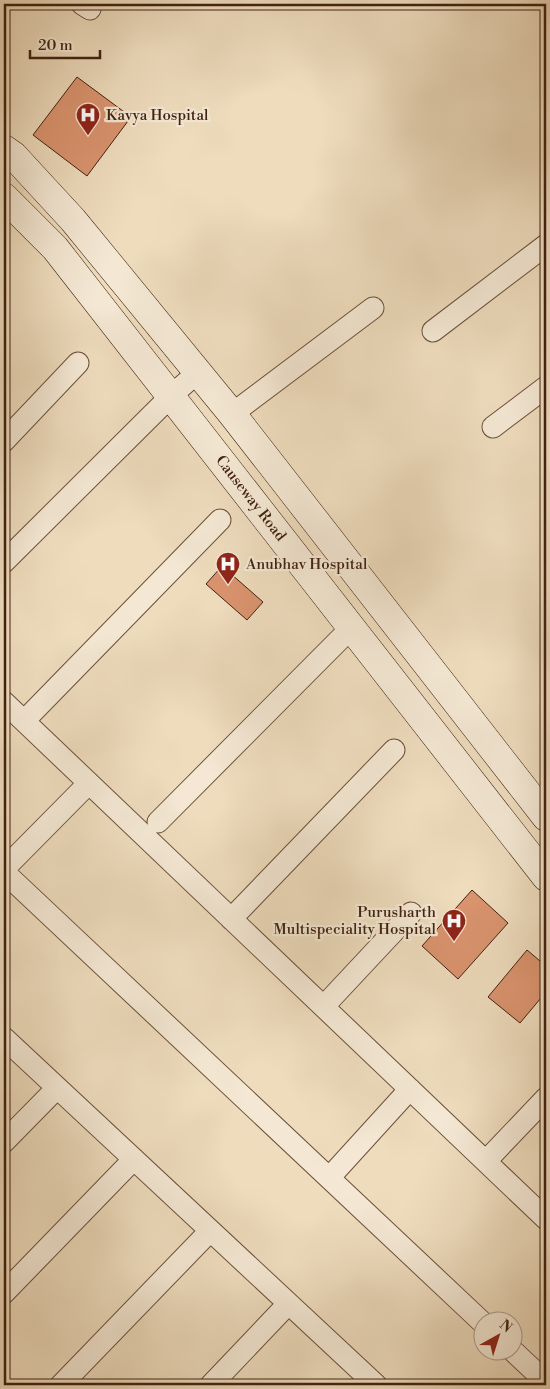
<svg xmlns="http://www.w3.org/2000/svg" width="550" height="1389" viewBox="0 0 550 1389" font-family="'Libre Bodoni',serif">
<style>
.building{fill:#da946f;stroke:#402210}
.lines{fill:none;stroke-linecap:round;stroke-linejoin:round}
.street-casing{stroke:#6c503b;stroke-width:23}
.secondary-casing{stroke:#402210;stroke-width:29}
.street{stroke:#f4e8d4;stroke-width:21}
.secondary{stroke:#f4e8d4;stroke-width:28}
.labels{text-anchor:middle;stroke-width:4.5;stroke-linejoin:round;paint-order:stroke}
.poi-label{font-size:15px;fill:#402210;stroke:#f4e8d4;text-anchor:start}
.street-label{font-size:15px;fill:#402210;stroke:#f4e8d4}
</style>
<rect width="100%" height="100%" fill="#eedcbd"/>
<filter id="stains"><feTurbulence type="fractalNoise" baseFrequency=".004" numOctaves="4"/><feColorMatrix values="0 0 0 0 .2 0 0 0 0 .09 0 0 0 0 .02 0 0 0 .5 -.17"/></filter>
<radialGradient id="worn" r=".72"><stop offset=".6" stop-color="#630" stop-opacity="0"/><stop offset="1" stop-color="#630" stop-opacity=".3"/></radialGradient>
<!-- building -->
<path class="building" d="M77,77l54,40 -44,59 -54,-41z
M222,566l41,36 -16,18 -41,-36z
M472,890l36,33 -50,56 -36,-33z
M527,950l19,16v26l-26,31 -32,-26z"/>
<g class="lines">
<defs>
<path id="street" d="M82,4l8,5
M433,331l113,-86
M232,414l141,-106
M493,427l53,-40
M4,441l74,-78
M4,562l167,-166 27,-24
M4,702l542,517
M24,721l196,-201
M158,822l194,-195
M4,869l85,-86
M4,872l478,450
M231,919l163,-169
M324,1006l87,-93
M4,1038l372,347
M4,1142l53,-54
M486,1161l60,-63
M329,1178l81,-89
M4,1293l130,-134
M512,1350l34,32
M61,1385l149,-154
M211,1385l77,-81"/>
<path id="secondary" d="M4,149l10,7 59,64 159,194 314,403
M4,197l51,51 491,629"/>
</defs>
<!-- street casing -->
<use href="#street" class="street-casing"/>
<!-- secondary casing -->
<use href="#secondary" class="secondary-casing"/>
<!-- street -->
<use href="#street" class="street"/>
<!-- secondary -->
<use href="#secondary" class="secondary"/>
</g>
<!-- icons -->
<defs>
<symbol id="hospital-pin" viewBox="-11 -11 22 30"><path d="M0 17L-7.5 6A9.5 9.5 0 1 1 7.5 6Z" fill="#8f2418" stroke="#f4e8d4"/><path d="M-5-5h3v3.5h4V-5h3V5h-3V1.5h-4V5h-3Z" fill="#fff"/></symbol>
</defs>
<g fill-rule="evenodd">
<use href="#hospital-pin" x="74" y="101" width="28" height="38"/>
<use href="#hospital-pin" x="214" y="550" width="28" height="38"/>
<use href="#hospital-pin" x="440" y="907" width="28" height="38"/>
</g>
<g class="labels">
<!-- poi labels -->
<g class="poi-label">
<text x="106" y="120">Kavya Hospital</text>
<text x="246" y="569">Anubhav Hospital</text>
<text x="436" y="917" text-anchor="end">Purusharth<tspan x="436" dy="17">Multispeciality Hospital</tspan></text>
</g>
<!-- street labels -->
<g class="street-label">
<text transform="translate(251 498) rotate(52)" y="5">Causeway Road</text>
</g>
</g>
<!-- margin -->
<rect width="550" height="1389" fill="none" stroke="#eedcbd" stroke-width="20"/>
<rect x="5" y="5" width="540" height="1379" fill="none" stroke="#402210" stroke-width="2.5"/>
<rect x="10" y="10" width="530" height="1369" fill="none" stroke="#402210"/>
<!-- north arrow -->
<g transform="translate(498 1336) rotate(39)"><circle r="24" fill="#f4e8d4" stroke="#ac9986"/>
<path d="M0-4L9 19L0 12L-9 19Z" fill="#8f2418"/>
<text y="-8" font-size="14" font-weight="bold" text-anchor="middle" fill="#402210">N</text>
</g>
<!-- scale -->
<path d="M30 50v8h70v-8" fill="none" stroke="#402210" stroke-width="2.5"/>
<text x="38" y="50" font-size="15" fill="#402210" stroke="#f4e8d4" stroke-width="4" paint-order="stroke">20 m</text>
<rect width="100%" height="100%" filter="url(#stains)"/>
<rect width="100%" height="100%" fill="url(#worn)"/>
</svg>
